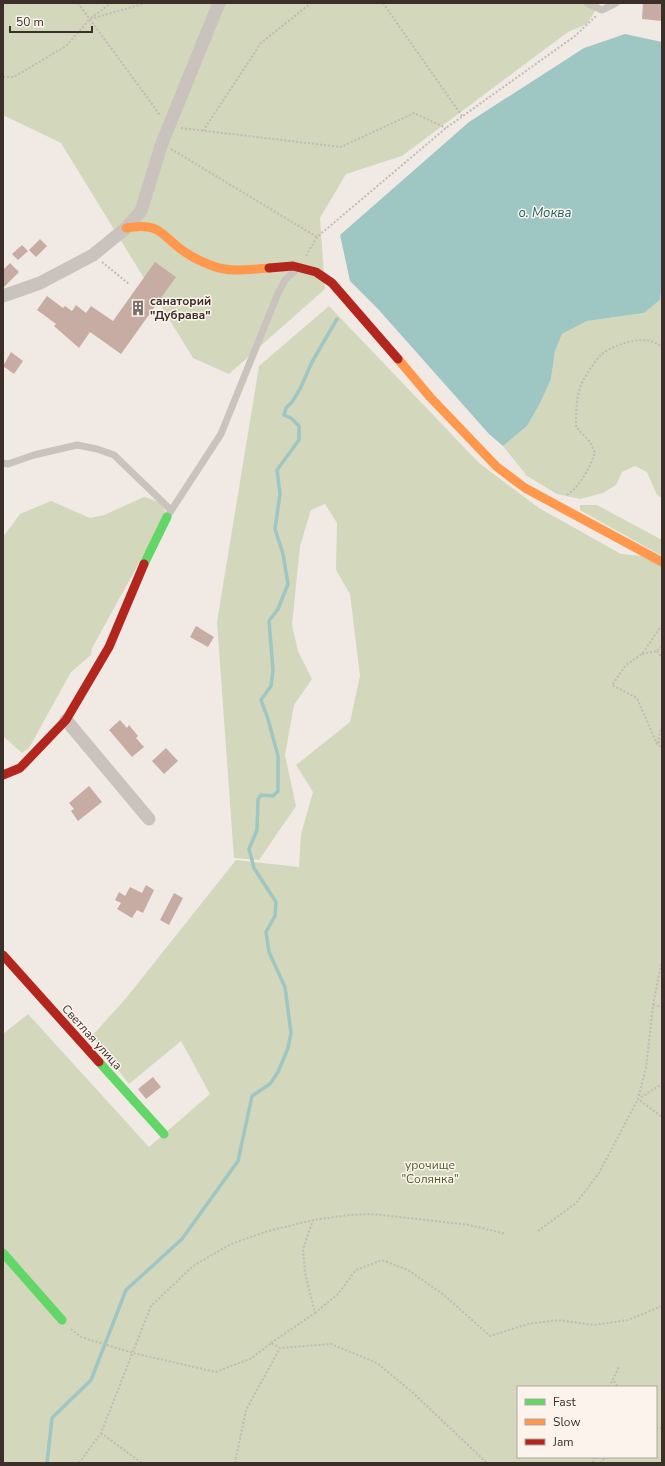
<svg xmlns="http://www.w3.org/2000/svg" width="665" height="1466" viewBox="0 0 665 1466" font-family="'Nunito Sans',sans-serif">
<style>
.green{fill:#d3d7bc;fill-rule:evenodd}
.water{fill:#9ec6c3}
.lines{fill:none;stroke-linecap:round;stroke-linejoin:round}
.stream{stroke:#9ec6c3;stroke-width:3.5}
.building{fill:#c7aca4}
.path{stroke:#c3bab4;stroke-width:2;stroke-dasharray:2 2;stroke-linecap:butt}
.lane{stroke:#cac2bc;stroke-width:7}
.street{stroke:#cac2bc;stroke-width:13}
.fast{stroke:#63d668;stroke-width:9}
.slow{stroke:#ff974d;stroke-width:9}
.jam{stroke:#b3261e;stroke-width:9}
.labels{text-anchor:middle;stroke-width:3;stroke-linejoin:round;paint-order:stroke}
.poi-label{font-size:12px;font-weight:bold;fill:#3c2e29;stroke:#fcf4ec;text-anchor:start}
.street-label{font-size:12px;fill:#3c2e29;stroke:#fcf4ec}
.park-label{font-size:12px;fill:#4e5e2a;stroke:#fcf4ec}
.water-label{font-size:13px;font-style:italic;fill:#196363;stroke:#fcf4ec}
</style>
<rect width="100%" height="100%" fill="#f1eae4"/>
<!-- green -->
<path class="green" d="M3,3h597l-13,21 -19,8 -166,124 -56,18 -26,44 5,71 -96,85 -36,-16 -132,-215 -58,-28z
M662,286v212l-5,-3 -10,-23 -12,-6 -13,6 -6,13 -13,8 -23,6 -23,-5 -30,-18 -24,-30 24,-20 24,-47 4,-28 7,-17 25,-13 57,-8 16,-13z
M329,306l150,157 60,45 82,46 41,4v905h-659v-429l25,-20 121,133 61,-53 -29,-53 -52,43 -37,-48 35,-39 109,-137 63,7 2,-33 12,-42 -17,-27 54,-43 10,-46 -10,-82 -14,-24 1,-47 -12,-19 -14,6 -11,36 -8,79 6,26 14,28 -18,26 -9,50 11,51 -37,54 -25,-2 -17,-236 42,-256zM518,1387h138v70h-138z
M144,497c11,3 19,5 22,17l-74,134 -1,7 -20,17 -42,76 -7,5 -19,-17v-199l17,-23 31,-13 39,17 14,-3z
M580,505h17l65,35v16l-82,-46z"/>
<!-- water -->
<path class="water" d="M625,34l37,8v244l-2,14 -16,13 -57,8 -25,13 -7,17 -4,28 -11,24 -13,23 -24,20 -14,-12 -111,-125 -28,-28 -10,-46 129,-113 115,-74z"/>
<g class="lines">
<!-- stream -->
<path class="stream" d="M47,1463l5,-45 39,-38 35,-90 56,-51 56,-78 14,-65 18,-12 8,-12 10,-24 3,-15 -6,-46 -16,-35 -3,-20 9,-16 1,-14 -22,-34 -5,-19 8,-19 1,-31 3,-4 12,1 5,-5v-35l-10,-37 -7,-19 10,-14 2,-16 -4,-49 9,-12 10,-25 -5,-30 -8,-25 5,-35 -3,-24 22,-30v-14l-8,-8 -7,-3 2,-7 6,-6 8,-13 12,-27 25,-43"/>
</g>
<!-- building -->
<path class="building" d="M643,3h19v18l-20,-2z
M40,239l7,7 -11,11 -7,-7z
M22,245l6,6 -10,9 -6,-6z
M155,262l21,15 -55,77 -31,-22 -11,16 -25,-22 2,-2 -19,-14 10,-14 16,12 2,-2 7,5 4,-6 10,8 5,-7 22,15z
M10,263l9,9 -16,16v-18z
M11,352l12,9 -9,13 -11,-8z
M196,626l18,11 -6,10 -18,-10z
M120,720l7,8 2,-3 9,11 -2,2 8,9 -12,10 -23,-27z
M166,748l12,13 -14,13 -12,-13z
M89,786l13,16 -24,19 -7,-10 3,-2 -5,-6z
M146,885l8,5 -11,23 -6,-3 -5,8 -15,-9 4,-6 -6,-3 4,-8 6,4 5,-9 12,6z
M174,893l9,5 -14,27 -9,-5z
M153,1077l8,10 -15,12 -8,-10z"/>
<g class="lines">
<!-- path -->
<path class="path" d="M78,3l82,112
M383,3l79,113
M91,18l20,-15
M3,77h11l52,-31 24,-27 56,-16
M181,128l160,19 73,-34 32,15
M203,131l58,-88 50,-40
M171,149l146,88
M306,256l11,-19 129,-109 129,-92 21,-20
M102,262l27,22
M567,495c14,-10 22,-26 28,-42l-5,-11 -14,-15c0,-15 0,-35 8,-48 4,-7 12,-20 18,-25 15,-11 45,-21 60,-7
M662,625l-20,29 -16,11 -14,20 25,13 20,46 5,3
M657,651l5,7
M642,654l15,-3 5,-6
M662,726l-5,18 5,-6
M662,960l-9,45 -7,63 -8,31 24,18
M653,1005l9,2
M538,1231l38,-28 23,-30 39,-74 24,-15
M315,1313l23,-19 18,-24 26,-10 26,10 36,25 46,41 38,-12 30,-4 36,5 34,-5 34,-14
M71,1329l10,8 52,16 83,19 36,-14 19,-15 9,5 51,-4 46,19 35,29 75,71
M271,1343l44,-30 -10,-40 -2,-24 10,-29
M614,1381l4,6
M609,1387l10,-20
M656,1428h6
M101,1433l41,30
M79,1463l22,-30 50,-127 42,-40 38,-22 37,-13 45,-11 36,-5 23,-1 54,6 43,5 37,9
M235,1463l11,-53 34,-62
M593,1463l1,-6
M600,1463l6,-6"/>
<!-- lane -->
<path class="lane" d="M587,3l15,7 14,-7
M3,463l5,1 26,-9 43,-10 20,4 17,6 57,55
M167,517l54,-83 55,-136 9,-18 12,-11"/>
<!-- street -->
<path class="street" d="M3,296l37,-13 53,-28 33,-27 15,-17 21,-68 57,-140
M66,720l83,99"/>
<!-- fast -->
<path class="fast" d="M144,564l23,-47
M99,1062l65,72
M3,1253l59,67"/>
<!-- slow -->
<path class="slow" d="M126,228c38,-7 35,10 62,26 7,5 17,9 25,12 17,7 38,3 56,2
M398,359l32,38 67,70 28,21 137,74"/>
<!-- jam -->
<path class="jam" d="M269,268l24,-2 23,6 16,11 66,76
M3,775l17,-7 46,-48 43,-73 35,-83
M3,955l96,107"/>
</g>
<!-- icons -->
<defs>
<symbol id="building-bare" viewBox="-9 -9 18 18"><path d="M-4-6H4V6H1V3H-1V6H-4ZM-2.5-4.3h1.7v1.8h-1.7ZM.8-4.3h1.7v1.8H.8ZM-2.5-1h1.7V.8h-1.7ZM.8-1h1.7V.8H.8Z" fill="#7b706a" stroke="#fcf4ec" stroke-width="2.5" paint-order="stroke"/></symbol>
</defs>
<g fill-rule="evenodd">
<use href="#building-bare" x="127" y="297" width="22" height="22"/>
</g>
<g class="labels">
<!-- poi labels -->
<g class="poi-label">
<text x="150" y="305">санаторий<tspan x="150" dy="14">"Дубрава"</tspan></text>
</g>
<!-- street labels -->
<g class="street-label">
<text transform="translate(92 1037) rotate(48)" y="4">Светлая улица</text>
</g>
<!-- park labels -->
<g class="park-label">
<text x="430" y="1169">урочище<tspan x="430" dy="14">"Солянка"</tspan></text>
</g>
<!-- water labels -->
<g class="water-label">
<text x="545" y="217">о. Моква</text>
</g>
</g>
<!-- border -->
<rect width="665" height="1466" fill="none" stroke="#3c2e29" stroke-width="8"/>
<!-- legend -->
<rect x="517" y="1386" width="140" height="72" fill="#fcf4ec" stroke="#afa59e"/>
<rect x="525" y="1399" width="20" height="6" fill="#63d668" stroke="#afa59e"/>
<text x="553" y="1406" font-size="12" fill="#3c2e29">Fast</text>
<rect x="525" y="1419" width="20" height="6" fill="#ff974d" stroke="#afa59e"/>
<text x="553" y="1426" font-size="12" fill="#3c2e29">Slow</text>
<rect x="525" y="1439" width="20" height="6" fill="#b3261e" stroke="#afa59e"/>
<text x="553" y="1446" font-size="12" fill="#3c2e29">Jam</text>
<!-- scale -->
<path d="M10 26v6h82v-6" fill="none" stroke="#3c2e29" stroke-width="2"/>
<text x="16" y="26" font-size="12" fill="#3c2e29" stroke="#fcf4ec" stroke-width="3" paint-order="stroke">50 m</text>
</svg>
